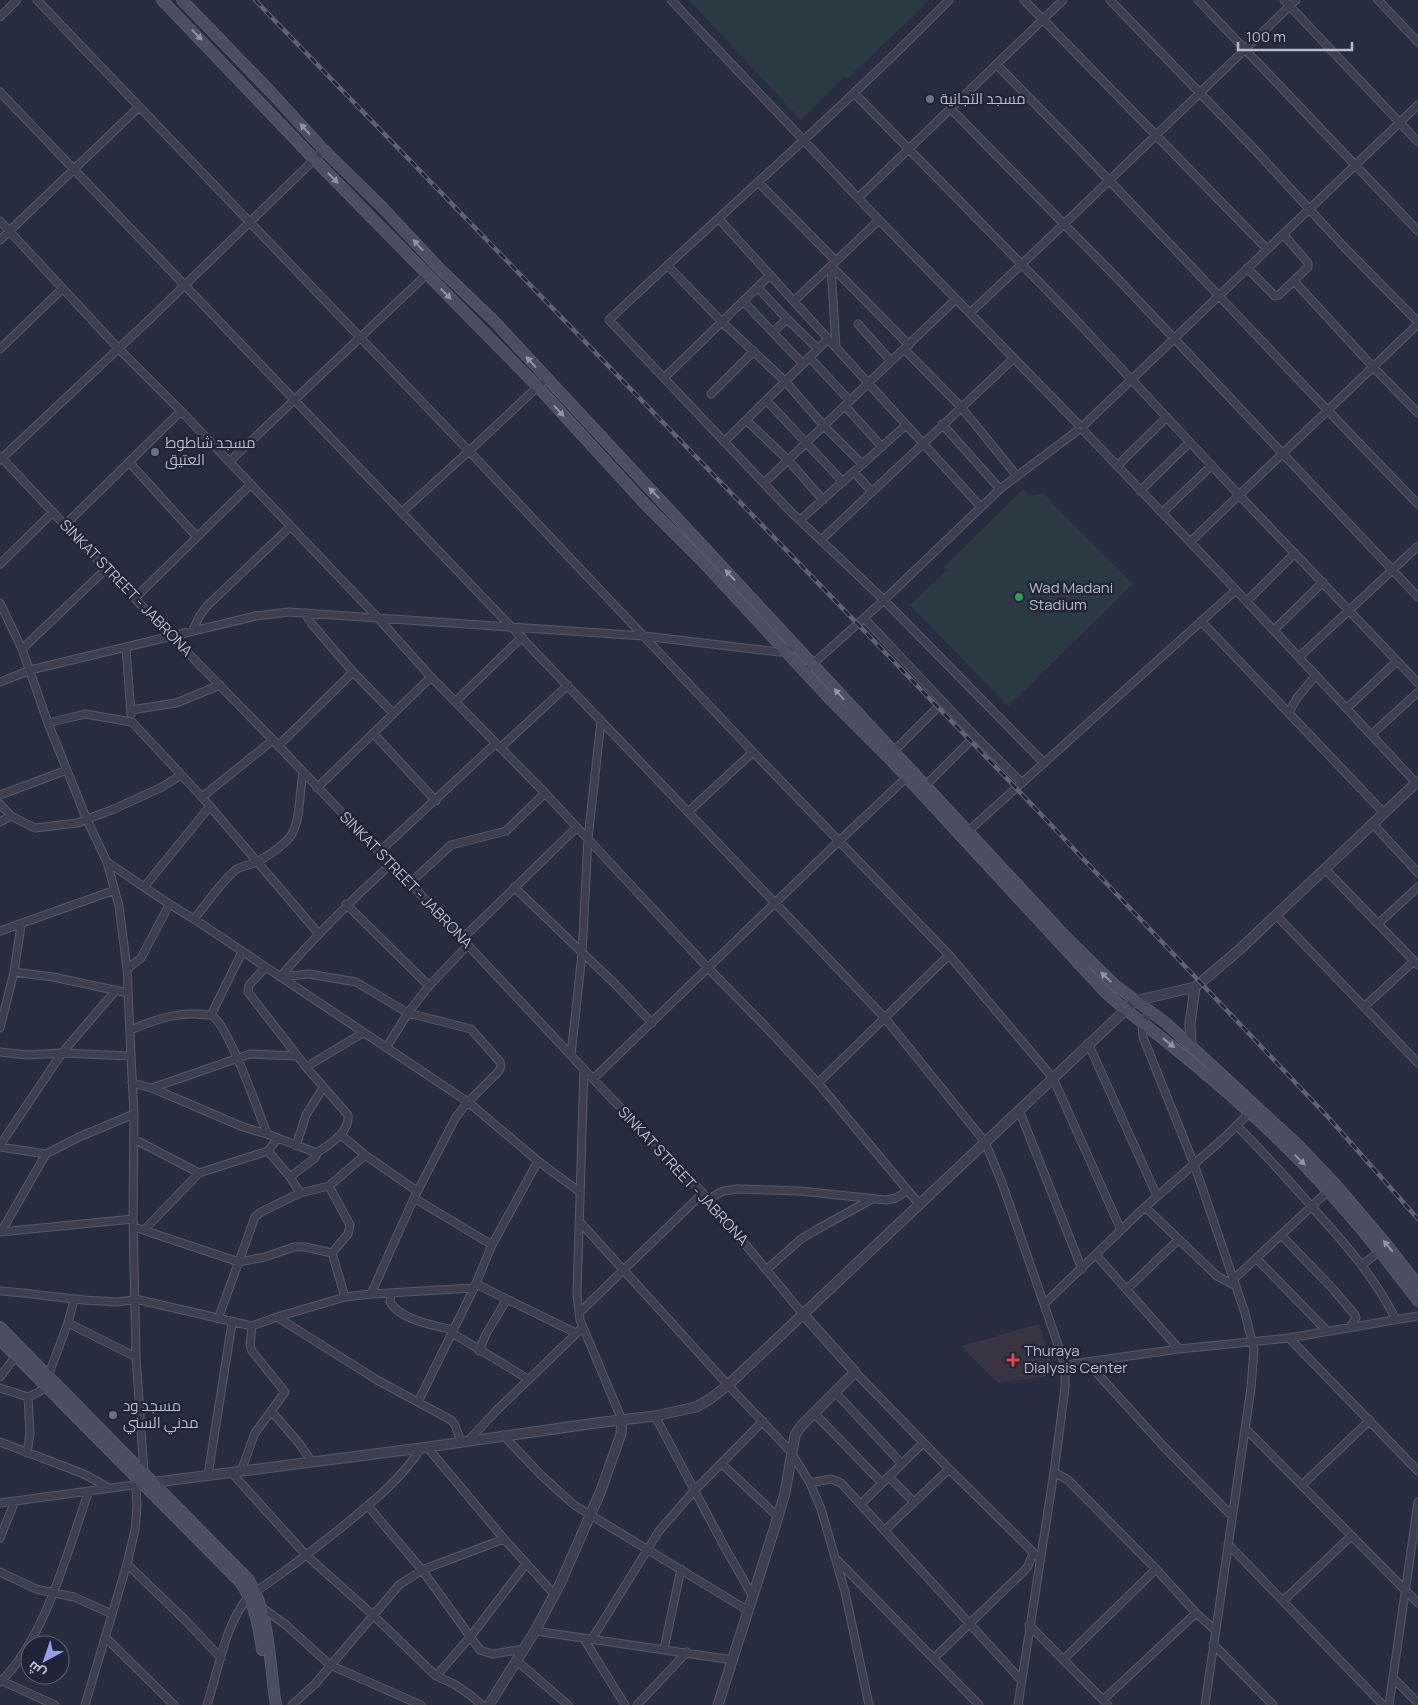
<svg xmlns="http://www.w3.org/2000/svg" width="1418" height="1705" viewBox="0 0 1418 1705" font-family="Manrope,Cairo,sans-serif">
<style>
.medical{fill:#3a3442}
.green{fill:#2a3942}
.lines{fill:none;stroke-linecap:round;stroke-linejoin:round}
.minor-casing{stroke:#585a6b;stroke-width:9}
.tertiary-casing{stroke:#585a6b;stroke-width:11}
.secondary-casing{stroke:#585a6b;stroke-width:12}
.minor{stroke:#3d3f51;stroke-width:7}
.tertiary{stroke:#3d3f51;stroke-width:9}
.secondary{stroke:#4b4d64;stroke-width:10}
.rail-casing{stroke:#5f6278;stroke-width:4.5}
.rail{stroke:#212436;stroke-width:2.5;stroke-dasharray:8;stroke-linecap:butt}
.oneway{fill:#9394a7}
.worship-dot{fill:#6b7280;stroke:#212436;stroke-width:2}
.leisure-dot{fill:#2e9e5b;stroke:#212436;stroke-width:2}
.health-dot{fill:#e0444e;stroke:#212436;stroke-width:2}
.labels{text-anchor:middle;stroke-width:4.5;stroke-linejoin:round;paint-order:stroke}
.poi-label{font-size:15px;fill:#babbcb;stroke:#212436;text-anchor:start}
.street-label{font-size:15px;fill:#babbcb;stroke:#212436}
</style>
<rect width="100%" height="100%" fill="#282c41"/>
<!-- medical -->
<path class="medical" d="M1039,1324l16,51 -57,8 -37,-37z"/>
<!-- green -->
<path class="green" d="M689,0h241l-82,78 -4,-1 -43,43z
M1023,489l7,7 13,-3 90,91 -125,122 -98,-101 37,-35 -3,-3z"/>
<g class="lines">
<defs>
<path id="minor" d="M37,0l432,451 284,301 196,203 104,123 68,152
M671,0l208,220 199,204
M949,0c-109,111 -227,213 -340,320l182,192 93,88 160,163
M1024,0l243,249
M1110,0l145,150 91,99 72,73
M1198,0l220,231
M1284,0l134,142
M1378,0l40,42
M0,17l17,-17
M997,65c143,144 279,294 421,439
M0,92l884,925 101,125 17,41 63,182v23l-11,84 -36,233
M854,93l221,226 165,177 178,187
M951,109l166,169 301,319
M758,182l78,79
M858,198l205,-198
M719,219l261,287
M0,221l118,127 63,63 197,207 53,59 114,116 163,175 55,56 55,59 101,121
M0,240l139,-133
M668,266l54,56 63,59 39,45 38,38
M831,266l78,79
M831,266l5,82
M1247,268l28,28 4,-1 29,-28v-4l-25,-29
M1294,281l79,86 45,46
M759,289l28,30
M743,301l60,63
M794,301l85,-81
M970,313l93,-88 233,-225
M858,324l33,37
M773,332l14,-13 31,30
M0,349l62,-60
M904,349l57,58 56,69
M809,357l41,44
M664,378l106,-103
M711,394l43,-43
M766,400l77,82
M845,406l37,41
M746,420l42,40 35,40
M942,424l58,65
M1084,425l334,-320
M1084,431l152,159 182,195
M724,442l104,-103
M0,456l106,113 167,171 106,112 31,31 183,196 110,114 99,120
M0,460l151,-142 173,-168
M129,462l68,75
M229,462l198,-188
M1117,466l50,-49
M854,472l17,19
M764,483l192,-184
M1140,491l50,-49
M402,512l67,-61 78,-73
M1162,513l50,-48
M800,520l106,-95
M65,525l116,-114
M821,540l193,-182
M1190,542l228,-218
M0,564l53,-52
M135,598l115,-113
M1247,601l48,-48
M0,603l22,46 26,74 39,97 20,42 12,44 8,63 4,87 3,58 -1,105 3,138 8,116
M305,613l6,10 42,49 40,41
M864,618l111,118 47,47
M1201,621l183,192
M193,630l6,-13 7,-10 84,-80
M1274,630l49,-48
M126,648l5,66
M22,649l84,-80
M1299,657l119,-111
M805,671l79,-71 116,-111 77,-58
M0,682l30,-12 226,-54 33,-4 355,24 135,16 8,-1 10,-6
M456,701l66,-64
M1347,708l50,-47
M131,710l45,-7 44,-18
M1289,712l8,-14 19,-23
M48,723l37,-9 47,8 70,75 116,136
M373,733l63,68
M1372,734l46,-42
M278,746l75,-74
M500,748l68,-63
M893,752l50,-50
M925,786l50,-50
M317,788l114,-111
M0,795l67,-25
M202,797l71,-57
M0,804l11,12 24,12 42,-5 37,-14 48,-22 19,-12
M688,812l65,-60
M0,822l11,-6
M1373,824l45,49
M965,834l271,-244
M379,852l117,-109
M107,862c29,19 57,40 87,57l274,183 70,59 42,31
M1325,869l93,96
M410,883l41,-38 55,-14 39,-38
M145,886l65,-80
M514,887l102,98 36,38
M346,904l83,82
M1276,915l142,148
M194,919c10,-12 31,-42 43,-50 7,-4 15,-4 22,-8 10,-6 26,-16 33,-27 9,-17 7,-41 11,-60
M1379,923l39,-36
M0,931l115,-41
M462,939l115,-112
M127,969l14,-11 28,-53
M14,972l39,5 75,16
M280,977l29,-3 47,8 52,31 63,16 29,33 1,4 -2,5 -31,31 -12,15 -42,81 -43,96
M280,977c36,-42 70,-76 111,-113
M1364,1007l50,-46
M1150,1012l-8,11 1,14 51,127 51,149 9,37 -3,38 -46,317
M211,1015l31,-63
M0,1028l14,-56 7,-47
M130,1030c22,-9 43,-17 67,-16 5,1 11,0 15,2 16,8 47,97 55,118
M1088,1043l69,153
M386,1048l22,-35 21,-27 39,-41
M0,1052l27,3 35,-2 69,3
M571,1055l11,-101 6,-115 13,-118
M306,1067l57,-34
M584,1069l-7,226 3,25 42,100
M593,1079l246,-238 68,-64
M132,1083l20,5 98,-34 47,2
M818,1083l131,-128
M152,1088l91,39 24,7 50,19c12,-9 33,-20 31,-38l-42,-48 -58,-75 1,-7 16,-17
M1019,1110l63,159
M1237,1126c29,29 56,59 83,90 29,32 57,65 76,104
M341,1135l24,20 52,36
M134,1139l65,34
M0,1145l62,-92 54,-63
M296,1146l10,-31 17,-27
M0,1147l46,7
M268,1151l22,26 10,16
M290,1177l25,-19 2,-5
M414,1198l78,47
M709,1199l14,-8 14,-2 63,2 86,9 10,-2 11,-7
M1145,1207l72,69 19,10
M579,1221l149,164 63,67 19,31 11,26 24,83 24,113
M134,1227l105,35 26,-5 29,-10h11l27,6 16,-19 2,-9 -21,-39
M144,1230l55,-57 69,-22 9,-12
M0,1232l133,-13
M1,1232l45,-78 33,-17 55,-23
M1281,1235l52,54 22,26 1,3 -7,10
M332,1253l13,44
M1096,1255l83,94
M1257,1259l70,72
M1362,1265l18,-14
M767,1269l34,-30 15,-9 56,-31
M1234,1279l95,-89
M476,1284l100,49
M1127,1289l51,-49
M0,1291c34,2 67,9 101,10 12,1 23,2 34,-2l117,27 25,-9 68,-20 26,-3 103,-6
M391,1293l-1,9c10,18 46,24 64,28
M1044,1304l101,-97 80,-70 25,-25
M579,1313l124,-120
M277,1317l100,63 74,40 4,5 6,17
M218,1319l37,-102 6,-5 39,-19 29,-7 36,-31
M68,1323l68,34
M452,1333l76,46
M1289,1338l129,133
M479,1351l7,-17 21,-35
M1087,1362l77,85 68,69
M1065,1365l114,-16 110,-11 129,-22
M855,1372l94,97 92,91
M48,1376l20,-53 6,-23
M0,1377l16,-21
M0,1388l28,9 11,-5 7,-7
M835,1392l67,72
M418,1402l56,-114 18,-43 46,-84
M271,1411l28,32 13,19
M814,1413l68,70
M655,1416l69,130 28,49
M1245,1428l173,175
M503,1435l38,40 33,30 173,105
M468,1441l28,-30 87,-84
M0,1442l84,32 25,14
M427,1447l77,92 51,56
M27,1453l3,-19 -2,-37
M722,1464l56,53
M241,1471l14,-38 30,-41 -33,-41 -2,-6 2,-19
M231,1472l75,83 67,60 63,61 18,8 16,11 12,10
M1054,1472l14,8 88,89 40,44 19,17
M208,1475l24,-152
M889,1477l25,25
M810,1483l21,-4 10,4 181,198
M1302,1485l68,-65
M0,1503l141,-19
M861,1504l62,-61
M368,1506l54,64 58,80 12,4 33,-5
M885,1530l64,-61
M0,1538l15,-37
M1228,1544l155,161
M837,1560l142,145
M127,1564l59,57 35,37
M0,1572l36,17 38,8 38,17
M1283,1601l68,-65
M259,1607h2l25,18 44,40 91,40
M1029,1625l79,80
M535,1631l198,29
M105,1637l69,68
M584,1639l41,66
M592,1639l67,-108 35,-40 69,-70
M1213,1644l60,61
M664,1649l17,-80
M934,1658l91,-88 3,-4 5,-13
M1064,1659l92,-90
M517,1661l51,44
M436,1676l35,-40 55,-72
M1393,1678l25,25
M2,1681l53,24
M0,1682c45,-42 68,-133 89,-191
M1103,1700l93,-87
M85,1705l42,-141 8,-34 2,-23 -1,-22
M207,1705c12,-36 17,-79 42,-109 32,-21 63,-45 93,-69 29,-24 59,-47 79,-79
M292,1705l23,-21 84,-99 23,-15 82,-31
M637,1705l50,-53
M1389,1705l29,-203"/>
<path id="tertiary" d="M1191,1046l-1,-22 5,-37
M149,1483l272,-35 175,-25 59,-7 41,-9 14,-8 18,-14 407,-384 60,-14 11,-9 33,-28 179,-169
M489,1705l46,-74 25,-47 40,-91 21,-59 1,-14
M718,1705l60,-188 7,-24 10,-58 6,-9 54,-54 -53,-59"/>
<path id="secondary" d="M162,0l152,159 224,228 107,117 56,56 127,137 60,60 217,235c22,20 45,36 68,55 26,21 51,42 75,64 64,57 119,122 170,190
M182,0l87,90 55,60 59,58 55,59 57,55 572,616 48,47 51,38 131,121 38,40 52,61 31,40
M0,1327l249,253c22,37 20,84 27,125
M0,1340l240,242c14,19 19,44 22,68"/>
</defs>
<!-- minor casing -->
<use href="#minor" class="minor-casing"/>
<!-- tertiary casing -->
<use href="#tertiary" class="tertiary-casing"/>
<!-- secondary casing -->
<use href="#secondary" class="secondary-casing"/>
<!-- minor -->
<use href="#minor" class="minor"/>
<!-- tertiary -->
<use href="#tertiary" class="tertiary"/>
<!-- secondary -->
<use href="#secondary" class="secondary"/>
<defs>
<path id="rail" d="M255,0l761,788 312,329 90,102"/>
</defs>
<!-- rail casing -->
<use href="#rail" class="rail-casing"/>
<!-- rail -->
<use href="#rail" class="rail"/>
</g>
<!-- one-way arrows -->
<defs><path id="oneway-solid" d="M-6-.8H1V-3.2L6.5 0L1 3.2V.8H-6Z" transform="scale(1.25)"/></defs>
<g class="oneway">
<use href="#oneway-solid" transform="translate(197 35) rotate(46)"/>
<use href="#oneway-solid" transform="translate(305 129) rotate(-133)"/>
<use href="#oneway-solid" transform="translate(333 178) rotate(45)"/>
<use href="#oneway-solid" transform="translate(418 245) rotate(-133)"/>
<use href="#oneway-solid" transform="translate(446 294) rotate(45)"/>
<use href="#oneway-solid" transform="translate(531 362) rotate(-133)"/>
<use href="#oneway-solid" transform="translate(559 411) rotate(47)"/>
<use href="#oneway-solid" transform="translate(654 493) rotate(-134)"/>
<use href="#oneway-solid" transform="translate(730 575) rotate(-133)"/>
<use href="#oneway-solid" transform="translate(839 694) rotate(-132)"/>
<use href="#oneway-solid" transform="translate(1106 977) rotate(-137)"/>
<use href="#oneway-solid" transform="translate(1169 1043) rotate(38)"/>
<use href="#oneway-solid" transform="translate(1300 1160) rotate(45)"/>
<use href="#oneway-solid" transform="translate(1388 1246) rotate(-130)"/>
</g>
<!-- markers -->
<g class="worship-dot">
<circle cx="930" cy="99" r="5"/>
<circle cx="155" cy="452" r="5"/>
<circle cx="113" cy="1415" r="5"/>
</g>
<circle class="leisure-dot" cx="1019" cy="597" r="5"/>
<path class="health-dot" d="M1010.5 1352.5h5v5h5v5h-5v5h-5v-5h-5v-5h5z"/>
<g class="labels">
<!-- poi labels -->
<g class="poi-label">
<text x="940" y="104">مسجد التجانية</text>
<text x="165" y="448">مسجد شاطوط<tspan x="165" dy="17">العتيق</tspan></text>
<text x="1029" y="593">Wad Madani<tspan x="1029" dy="17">Stadium</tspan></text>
<text x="1024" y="1356">Thuraya<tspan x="1024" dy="17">Dialysis Center</tspan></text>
<text x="123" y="1411">مسجد ود<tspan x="123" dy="17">مدني السني</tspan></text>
</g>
<!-- street labels -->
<g class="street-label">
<text transform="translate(126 588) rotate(46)" y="5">SINKAT STREET - JABRONA</text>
<text transform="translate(406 880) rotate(46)" y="5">SINKAT STREET - JABRONA</text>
<text transform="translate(683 1176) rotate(47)" y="5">SINKAT STREET - JABRONA</text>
</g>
</g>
<!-- north arrow -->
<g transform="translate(45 1660) rotate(220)"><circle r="24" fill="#212436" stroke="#5e6072"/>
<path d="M0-4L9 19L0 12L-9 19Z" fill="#97a0f2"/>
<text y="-8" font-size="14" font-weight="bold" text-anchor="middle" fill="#babbcb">ش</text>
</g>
<!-- scale -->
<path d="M1238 42v8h114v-8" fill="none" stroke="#babbcb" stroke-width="2.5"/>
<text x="1246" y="42" font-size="15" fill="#babbcb" stroke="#212436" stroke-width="4" paint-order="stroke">100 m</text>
</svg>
